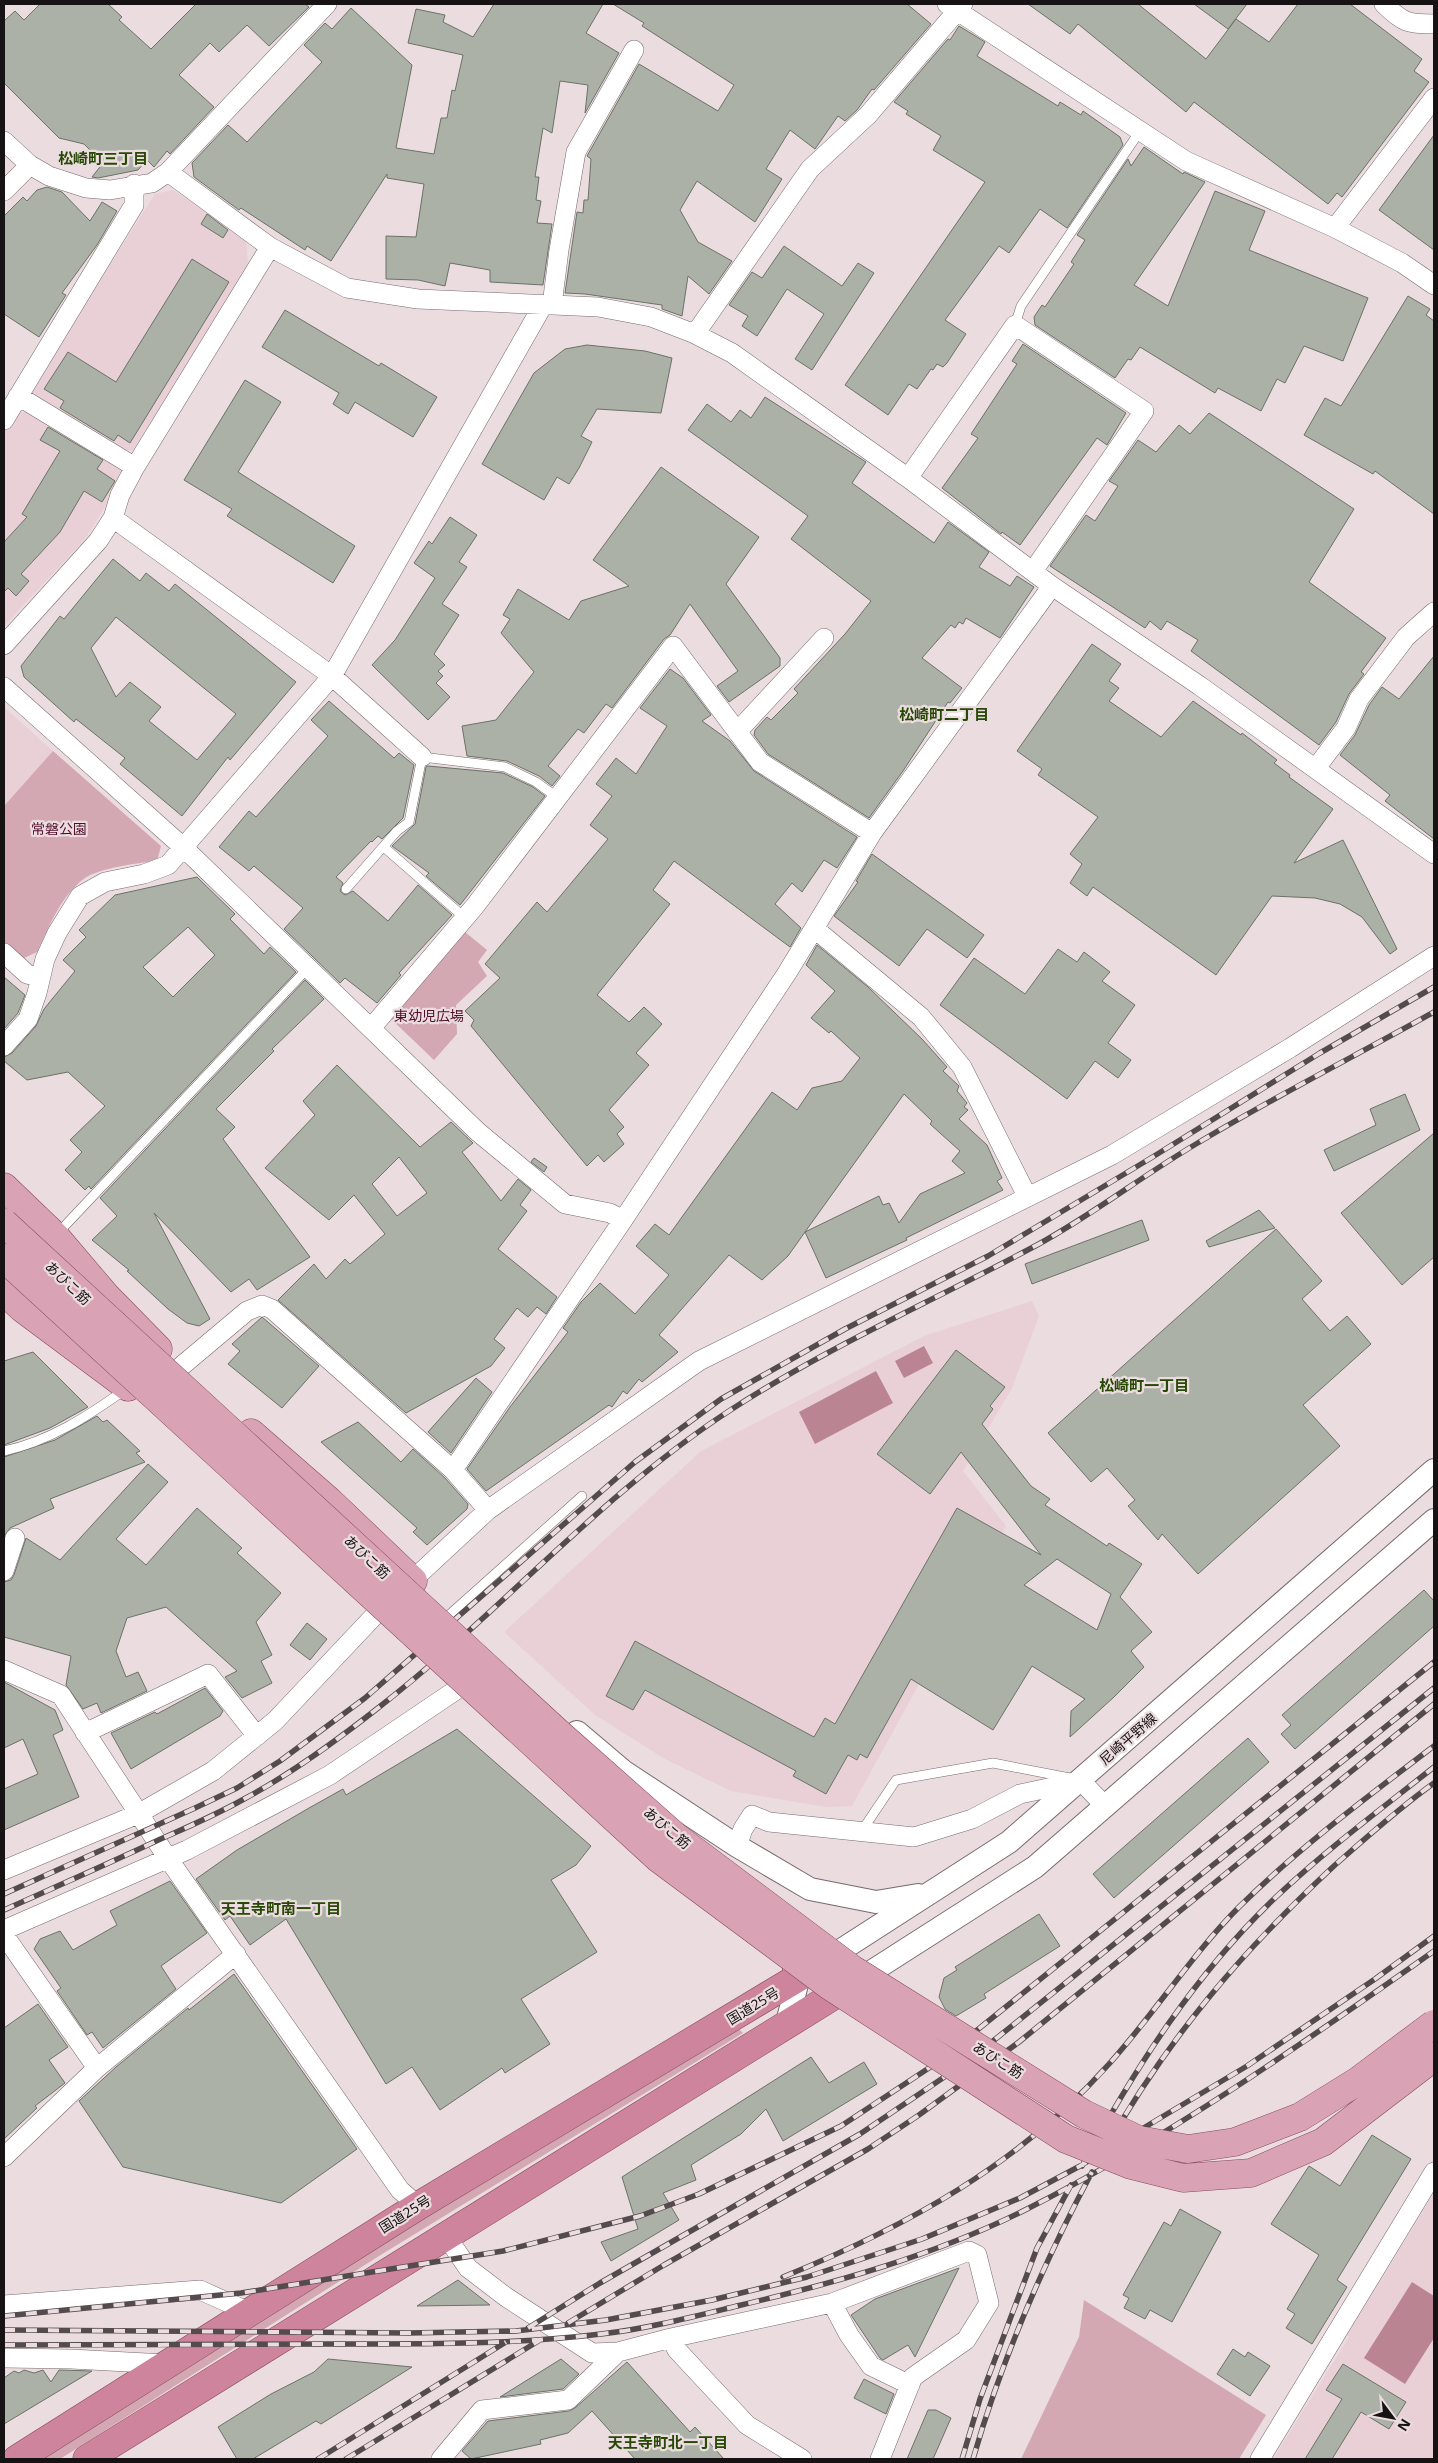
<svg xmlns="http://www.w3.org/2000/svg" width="1438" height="2463" viewBox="0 0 1438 2463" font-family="'Noto Sans','Noto Sans JP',sans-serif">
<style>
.built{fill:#e8d0d6}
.green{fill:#d3a8b3}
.water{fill:#bb8493}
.building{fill:#abb1a7;stroke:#6b7268;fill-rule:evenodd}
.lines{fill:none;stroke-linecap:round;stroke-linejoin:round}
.service-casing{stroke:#776a6d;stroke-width:10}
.minor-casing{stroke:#776a6d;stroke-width:20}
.tertiary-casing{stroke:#776a6d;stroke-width:24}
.primary-casing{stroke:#86495c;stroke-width:29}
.trunk-casing{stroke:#86495c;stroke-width:29}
.service{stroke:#fff;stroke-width:9}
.minor{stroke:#fff;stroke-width:19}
.tertiary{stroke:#fff;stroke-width:22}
.primary{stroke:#daa3b5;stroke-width:28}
.trunk{stroke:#ce849c;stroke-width:28}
.rail-casing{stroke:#534b4d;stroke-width:5.5}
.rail{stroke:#ebdcdf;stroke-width:4;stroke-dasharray:11;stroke-linecap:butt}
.primary-bridge-casing{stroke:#86495c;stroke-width:29;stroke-linecap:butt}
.primary-bridge{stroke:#daa3b5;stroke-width:28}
.labels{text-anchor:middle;stroke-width:4.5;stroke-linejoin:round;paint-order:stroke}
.park-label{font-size:14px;fill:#500d29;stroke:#ebdcdf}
.street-label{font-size:14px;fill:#171213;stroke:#ebdcdf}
.neighbourhood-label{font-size:15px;font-weight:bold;fill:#274905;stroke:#ebdcdf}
</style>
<rect width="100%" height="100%" fill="#ebdcdf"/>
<!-- built -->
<path class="built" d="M173,190l73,48 2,28 -115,184h-10l-94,-58 126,-198z
M16,411l16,3 91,54v10l-38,61 -81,87v-196z
M4,707l49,44 -49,55z
M1032,1301l7,15 -27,72 -49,83 43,55 -154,280 -26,1 -95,-16 -66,-32 -70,-44 -91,-83 197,-181 223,-115z
M1434,2193v266h-161l76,-122 -2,-2z"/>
<!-- green -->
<path class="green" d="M53,751l108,95 -4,15c-18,2 -58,7 -72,17 -24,17 -36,49 -48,74l-15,7 -18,-17v-136z
M465,932l22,18 -9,12 9,14 -31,29 1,29 -23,26 -44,-42z
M738,2028l5,5 -364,223 -319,203h-17l332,-211z
M1084,2300l182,115 -27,44h-218l58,-122z"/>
<!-- water -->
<path class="water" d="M924,1346l9,17 -29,15 -9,-17z
M876,1371l17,32 -78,41 -16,-32z
M1412,2282l22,14v42l-29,46 -41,-26z"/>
<!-- building -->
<path class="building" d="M40,4h68l14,13 -3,3 32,29 45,-45h109l4,3 -40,39 -22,-21 -28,27 -9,-9 -31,32 35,32 -44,47 -3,-3 -13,16 -7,-7 -9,10 -40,8 -6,-1 11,-14 -19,-19 -25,-6 -55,-55v-62l11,-10 9,9z
M494,4h109l-17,29 33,20 -34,60 3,-28 -28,-4 -8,52 -9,-5 -8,49h4l-3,23 5,1 -4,22 15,1 -9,61 -53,-3v-12l-40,-7 -5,23 -27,-6 -32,-1v-43l30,1 8,-53 -37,-6v-4l-56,87 -24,-15 -2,4 -64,-42 -2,2 -45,-33 -2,-14 36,-38 19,17 75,-80 -18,-17 21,-22 7,6 19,-21 61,57 -16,83 38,6 7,-36h6l5,-28 3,1 8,-36 -55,-12 8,-34 29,6 -2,7 30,15z
M613,4h294l24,20 -57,66 -2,-1 -15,21 -12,11 -7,-5 -23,33 -25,-19 -24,39 16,10 -27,43 -58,-41 -17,29 18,32 34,19 -23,33 -21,-18 -6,40 -20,-7v-4l-77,-11 -20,-1 12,-81 6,1 1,-13h4l3,-41 -4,-3 52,-92 79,47 16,-26 -92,-59 2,-3z
M1028,4h110l68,55 30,-40 33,23 29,-38h52l72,55 -8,12 15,11 -87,115 -5,-4 -9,11 -134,-102 -8,10 -108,-88 -8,10z
M1194,4h53l-19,25z
M959,26l26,16 -8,14 81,50 2,-4 21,13 2,-4 37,26 3,8 -56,83 -27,-19 -31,44 -10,-7 -54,74 21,14 -19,29 -4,4 -6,-3 -4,6 -2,-1 -14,20 -8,-5 -21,31 -43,-30 140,-203 -52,-32 8,-14 -35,-22 2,-3 -14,-9 54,-63 2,1z
M1434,135v115l-55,-40z
M1144,147l39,27 1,-2 21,10 -71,103 34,21 47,-115 50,20 -16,39 119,48 -25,63 -39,-15 -19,37 -8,-4 -16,32 -43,-23 -3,5 -75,-46 -9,13 -3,-1 -13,19 -80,-53 -1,-8 8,-12 3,2 29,-43 -3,-2 14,-22 -8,-5 51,-76 3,7z
M47,187l15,5 28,29 12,-19 15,9 -20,34 -35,48 4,2 -27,42 -35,-23v-98l19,-19 4,4 10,-11z
M207,214l21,16 -5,8 -22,-14z
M784,246l58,40 16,-23 16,10 -62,97 -17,-11 29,-45 -37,-25 -30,47 -15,-10 6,-10 -19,-11 23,-33 10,6z
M192,259l37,23 -99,161 -12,-8 -4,6 -54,-33 4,-7 -20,-12 24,-37 48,30z
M1408,296l22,13 -4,6 8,6v193l-59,-43 -2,3 -69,-39 21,-37 16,8z
M285,310l94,56 2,-3 56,34 -24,40 -58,-35 -7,12 -15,-10 6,-11 -77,-46z
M1023,344l103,69 -19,32 -10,-7 -77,107 -18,-13 -1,2 -59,-46 36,-50 -7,-4 46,-70 -5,-3z
M587,345l58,6 27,7 -11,55 -64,-4 -16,27 11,6 -13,26 -10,16 -12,-7 -13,23 -62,-36 52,-91 31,-24z
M245,380l36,22 -43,70 117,74 -22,37 -106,-67 5,-7 -48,-29z
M765,397l101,65 -14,21 82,60 14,-21 41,30 -10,15 31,19 7,-10 17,11 -34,51 -34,-20 -3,6 -4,-2 -4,6 -4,-3 -29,33 40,30 -12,15 -2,-1 -45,69 -34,47 -101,-64 -14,-19 1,-5 12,-13 4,3 27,-27 -4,-4 51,-55 26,-33 -80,-62 17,-23 -120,-86 19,-26 24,18 9,-12 11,8z
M1209,413l145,96 -45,73 77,56 -25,34 3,2 -15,20 -13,28 -17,23 -128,-94 7,-11 -31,-19 -6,9 -11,-9 -5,7 -95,-62 36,-51 9,6 23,-35 -9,-5 29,-41 18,12 23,-27 11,9z
M48,427l55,33 -6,9 18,12 -13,21 -18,-11 -24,41 -39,42 8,7 -13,15 -8,-8 -4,4v-50l23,-25 -5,-3 38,-63 -20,-11z
M661,467l98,70 -33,47 54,74v8l-51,36 -12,-16 21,-15 -48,-67 -20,31 -6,4 -52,69 -6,-4 -22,29 -6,-4 -30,37 12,10 -8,10 -13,-10 -32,-15 -40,-5 -5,-30 34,-6 38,-48 -33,-39 9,-14 -7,-4 15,-26 51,31 12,-19 48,-15 -36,-26z
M450,517l27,18 -18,27 8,5 -25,37 17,11 -25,39 11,11 -7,6 5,5 -7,7 14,14 -22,23 -56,-55 23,-25 40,-62 -21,-15 15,-22 3,3z
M113,559l27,22 6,-8 23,18 6,-7 121,98 -66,78 -2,-3 -46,59 -62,-52 5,-6 -49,-39 -2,3 -50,-45 -3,-11 39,-50 4,3zM116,617l120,97 -39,46 -48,-39 12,-14 -31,-25 -14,15 -25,-49z
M1092,644l29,20 -12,17 10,7 -10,13 52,36 32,-36 48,34 1,-2 35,27 -3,3 16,12 -1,2 44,32 -39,54 49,-23 54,109 -7,5 -28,-37 -22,-13 -25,-6 -43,-2 -56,79 -123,-88 -6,9 -17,-13 12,-19 -12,-10 28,-37 -60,-42 4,-6 -25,-18z
M1434,656v183l-49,-38 5,-6 -50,-40 15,-20 14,-30 13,-18 17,12z
M670,669l13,9 28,37 -9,6 28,20 24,30 103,66 -20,31 -13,-8 -22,32 -10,-9 -17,21 26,24 -11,19 -116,-86 -21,29 17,14 -73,91 32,27 15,-15 18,17 -26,29 13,12 -40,45 15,17 -7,7 7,10 -20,18 -6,-7 -11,11 -116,-140 3,-6 -9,-9 35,-33 -15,-14 52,-62 10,10 61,-73 -18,-14 22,-29 -16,-12 20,-26 20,16 31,-48 -27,-18z
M329,701l65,57 5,-5 15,12 -11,53 -21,21 -4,-3 -6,6 -1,-1 -35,36 7,6 -3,8 5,4 8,-4 35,30 30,-36 34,30 -53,58 2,2 -24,28 -32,-25 -5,5 -56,-54 19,-21 -49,-42 -5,5 -30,-24 30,-36 7,6 72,-81 -17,-16z
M428,766l75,7 30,14 12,9 -85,109 -34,-29 3,-3 -37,-27 23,-22 11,-57z
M872,854l112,81 -17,23 -40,-29 -28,37 -65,-50 24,-34 -2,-1z
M197,877l38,37 -5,5 34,35 6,-7 26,25 -205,217 -2,-3 -4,4 -20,-20 17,-18 -12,-12 35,-34 -37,-34 -41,8 -23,-19v-4l8,-4 24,-27 8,-17 31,-38 -12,-11 23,-23 -7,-7 36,-35zM188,927l27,28 -42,42 -30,-30z
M817,945l51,42 54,52 25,28 -4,4 16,15 -2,5 10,12 -3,4 4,3 -9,9 28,26 15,33 -5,3 6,9 -97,48 1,2 -81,38 -21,-46 -17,24 -26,24 -33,-25 -70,80 19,17 -36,30 -3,-3 -12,15 -4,-3 -11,16 -3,-2 -123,86 -19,-22 43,-62 58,-75 -5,-4 18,-26 19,-19 35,31 34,-39 -33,-29 19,-22 14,11 103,-143 25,18 15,-22 30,-7 18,-23 -29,-27 -2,2 -18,-15 24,-27 -29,-26zM904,1094l28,27 -2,3 30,27 -8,10 13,12 -45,21 -21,29 -10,-20 -6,2 -4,-9 -74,36z
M1058,949l19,13 7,-10 26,20 -8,9 33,24 -27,38 23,17 -13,18 -23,-17 -28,38 -127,-94 34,-47 51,36z
M4,977l21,18 -7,18 -14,16z
M305,980l19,19 -52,50 2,2 -58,58 19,18 -12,12 87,118 -53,33 -8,-11 -18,13 -77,-79 56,106 -11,7 -12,-3 -19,-14 -41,-38 2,-1 -37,-30 25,-24 -17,-18z
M337,1065l83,82 31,-25 22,21 -11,9 39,49 17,-22 13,11 -11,15 7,6 -29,38 59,48 -11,17 -9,-7 -9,10 -11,-9 -23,31 11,9 -14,18 -85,47 -128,-113 36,-36 12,15 19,-20 5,5 35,-30 -31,-39 -25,25 -64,-52 50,-53 -12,-14zM399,1157l28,36 -30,23 -25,-32z
M1405,1094l15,36 -86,41 -10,-21 52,-25 -6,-16z
M1434,1133v124l-32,28 -61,-72z
M534,1158l13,9 -3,5 -13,-10z
M1259,1210l16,18 -66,19 -3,-6z
M1142,1220l7,20 -117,44 -7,-20z
M1276,1229l46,52 -20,18 28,32 17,-15 24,28 -68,61 37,41 -142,128 -36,-40 -4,6 -30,-34 7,-6 -28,-32 -16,14 -43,-49z
M262,1317l57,49 -37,42 -54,-44 12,-13 -8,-7z
M956,1350l49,37 -15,19 3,3 -11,15 49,62 19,13 -5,6 62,41 2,-3 33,21 -22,33 32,35 -21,19 13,16 -30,30 -44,40 1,-26 14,-12 -53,-33 -39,64 -82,-51 -44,79 -7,-4 -3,6 -9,-5 -22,39 -33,-18 3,-5 -151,-81 -12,20 -27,-14 29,-55 179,96 11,-19 10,6 122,-216 84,47 -80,-103 -31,42 -53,-40zM1057,1559l54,35 -14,36 -73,-45z
M33,1352l55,55 -38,21 -46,17v-84z
M476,1378l16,14 -41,61 -23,-21z
M97,1416l6,6 4,-2 33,31 -4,2 9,9 -95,37 4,9 -44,20 -6,8v-79l51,-17z
M358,1422l43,40 12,-13 32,29 23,26 -1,5 -40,36 -14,-13 4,-4 -96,-86z
M148,1464l20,18 -52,57 30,26 51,-57 45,40 -5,5 44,40 -25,29 16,33 -11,6 11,22 -30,15 -17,-21 12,-6 -71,-64 -39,11 -11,33 10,26 12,-5 9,19 -46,22 -4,-10 -14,6 -17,-24 5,-29 -67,-19v-55l7,-2 3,-5 12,-37 34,22z
M1424,1590l10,11v25l-139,123 -14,-15 10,-9 -9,-10z
M307,1623l20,16 -17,21 -20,-15z
M4,1682l51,28 8,20 -10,5 26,62 -75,33v-41l34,-15 -15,-35 -19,9z
M205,1688l18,23 -3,5 -89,53 -20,-36 44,-21 2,2z
M457,1729l134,117 -15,19 -25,15 46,72 -76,47 29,45 -45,29 -3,-5 -62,42 -28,-43 -26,17 -100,-165 -36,26 -20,-29 -5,4 -29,-41 41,-29 72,-42 34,-19 3,6z
M1248,1738l21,24 -155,136 -21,-24z
M170,1881l37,52 -46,33 15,23 -73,59 -11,-16 -5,3 -30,-44 4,-3 -27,-39 6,-10 20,-8 13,19 44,-25 -7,-14z
M1039,1914l21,32 -76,48 2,4 -30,18 -11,-7 -6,-12 5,-19 13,-8 -2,-3z
M234,1974l123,175 -76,54 -158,-36 -44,-66 37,-34 72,-59 1,2z
M38,2004l30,43 -19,13 16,23 -30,23 2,2 -33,31v-111z
M811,2057l18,26 35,-21 13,22 -94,57 -17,-32 -25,25 -50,31 5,15 -33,13 16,27 -68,41 -10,-19 37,-13 -16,-52z
M1372,2135l39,24 -74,121 10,7 -35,57 -26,-16 9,-14 -8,-5 32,-54 -48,-31 38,-58 31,20z
M1180,2209l41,23 -49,90 -22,-12 -5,9 -21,-11 5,-10 -6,-3 41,-73 7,4z
M959,2268l-44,89 -7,-12 -25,15 -3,-2 -29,-43 24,-16z
M458,2280l32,25 -73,1z
M1233,2349l12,8 3,-5 22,14 -20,30 -33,-22z
M328,2359l84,8 -91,57 -5,-3 -63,38h-16l-19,-32 53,-33 43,-22z
M561,2359l18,15 -16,15 -63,8z
M627,2362l63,70 5,-5 29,32h-89l-43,-48 -24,22 -28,7 1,4 -70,15 -9,-8 26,-30 81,-10 6,-3z
M1343,2364l63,38 -17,27 -28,-17 -29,47h-27l37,-60 -16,-9z
M24,2370l10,3 9,-3 8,12 8,-12 33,1 -88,53v-46l10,-7 5,2z
M864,2379l30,15 -8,20 -32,-16z
M928,2410h8l15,8 -18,41h-26z"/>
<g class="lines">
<defs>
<path id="service" d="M1015,325l6,-19 119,-175
M385,848l80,70
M346,889l51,-58 12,-9 13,-65 83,10 31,15 22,16
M58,1233l250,-265
M4,1451c46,-10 84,-35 122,-62
M449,1615l133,-119
M861,1832l35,-52 97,-17 77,15"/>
<path id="minor" d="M947,4l239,157 149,67 67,35 32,22
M1384,4c19,19 24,20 50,20
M4,141l26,24 19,11 37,12 24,2 42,-7 16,-11 159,-168
M168,172l102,75 77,41 71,11 180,8 53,10 44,17 37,19 176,125 144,108 148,100 234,168
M4,191l26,-26
M1335,228l99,-130
M552,305l7,-55 17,-98 58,-102
M695,334l115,-165 58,-54 95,-111
M18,396l117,71
M4,420l130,-215v-21
M908,478l107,-153 129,86 -111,160
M113,518l219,158 90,81
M4,645l94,-104 15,-23 7,-23 15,-28 135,-220
M4,687l180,161 294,284 87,72 45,9 13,7
M737,732l87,-94
M1316,768l30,-40 13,-29 47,-62 28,-25
M815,929l106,88 41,50 65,129
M4,953l23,21 13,4
M372,1027l103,-121 198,-260 87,116 112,71
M4,1046l24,-27 9,-26 8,-34 12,-26 23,-37 25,-14 39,-8 24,-9 164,-189 211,-371
M158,1376l20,-7 69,-58 15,-6 10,4 181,161 35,40
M453,1470l170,-250 164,-247 85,-140 180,-247
M4,1571l11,-33
M4,1670l57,25 106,162 233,333 18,16
M85,1733l123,-59 49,62
M737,1846l6,-17 9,-14 17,7 145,15 58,-18 48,-25 61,-13 25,26
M4,1870l134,-56 75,-43 62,-50 101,-107 112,-104 211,-149 413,-206 178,-107 144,-92
M4,1930l183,-80 143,-75 129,-87
M4,1935l93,133
M4,2157l93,-89 139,-114
M446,2236l22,32 38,29 86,56 26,-1 53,-14
M832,2303l17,32 22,31 39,19
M4,2305l196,-15 49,22
M4,2358l67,1 95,5
M441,2459l41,-49 86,-10 50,-48
M802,2459l-55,-34 -70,-75 -6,-12 161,-35 137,-52 8,4 12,48 -23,37 -53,37 -33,82
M1260,2459l174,-287"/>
<path id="tertiary" d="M577,1732l46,39 114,75 73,43 66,13 42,-7
M821,1963l188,-121 425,-372
M852,1984l183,-117 399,-347
M786,2026l13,-49 -5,-8"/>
<path id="primary" d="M4,1187l51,49 51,60 52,53
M4,1291l18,17 106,79
M251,1433l78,68 84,80"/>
<path id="trunk" d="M17,2459l401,-253 381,-229
M87,2459l762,-473"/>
</defs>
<!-- service casing -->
<use href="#service" class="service-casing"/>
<!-- minor casing -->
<use href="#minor" class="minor-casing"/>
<!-- tertiary casing -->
<use href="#tertiary" class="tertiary-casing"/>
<!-- primary casing -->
<use href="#primary" class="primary-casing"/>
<!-- trunk casing -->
<use href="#trunk" class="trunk-casing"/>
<!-- service -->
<use href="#service" class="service"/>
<!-- minor -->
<use href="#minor" class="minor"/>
<!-- tertiary -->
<use href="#tertiary" class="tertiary"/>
<!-- primary -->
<use href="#primary" class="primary"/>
<!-- trunk -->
<use href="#trunk" class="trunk"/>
<defs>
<path id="rail" d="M4,1894l191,-86 42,-20 43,-27 85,-63 270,-236 86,-63 124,-70 143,-73 163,-98 169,-105 114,-66
M4,1910c49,-22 99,-44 148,-67 31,-14 62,-27 92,-44 47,-25 92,-58 134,-91 121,-94 222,-213 351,-297 98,-64 206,-111 308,-166 55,-30 105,-69 159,-101 78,-47 159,-88 238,-132
M1103,2153c63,-113 138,-201 232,-288 32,-28 64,-57 99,-82
M1082,2166c53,-98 113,-192 194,-269 50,-47 105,-88 158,-130
M783,2277c123,-50 237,-113 326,-213 46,-51 83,-110 131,-158 60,-59 127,-109 194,-160
M4,2316l237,-23 262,-42 137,-35 59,-22 142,-68 94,-62 499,-402
M568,2323l96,-58 204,-116 51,-34 100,-73 415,-338
M528,2328l72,-45 260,-149 108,-73 466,-373
M4,2330l405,3 107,-2 90,-11 106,-20 95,-23 115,-38 98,-41 60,-32 167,-100 128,-87 59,-43
M4,2345c107,0 214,0 322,-1 92,0 184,1 275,-10 45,-5 91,-17 136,-28 98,-23 199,-51 290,-97 144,-73 275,-165 407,-258
M318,2459l188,-117
M346,2459l194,-119
M962,2459l18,-60 57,-151 34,-63
M973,2459c29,-100 70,-195 119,-287"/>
</defs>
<!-- rail casing -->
<use href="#rail" class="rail-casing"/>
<!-- rail -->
<use href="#rail" class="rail"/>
<defs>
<path id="primary-bridge" d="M4,1223l551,507 121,107 176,132 232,145 55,26 49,9 47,-7 65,-25 58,-36 76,-57
M4,1258l654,600 172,128 236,153 65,26 52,13 68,-5 72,-31 111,-85"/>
</defs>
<!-- primary-bridge casing -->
<use href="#primary-bridge" class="primary-bridge-casing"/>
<!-- primary-bridge -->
<use href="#primary-bridge" class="primary-bridge"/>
</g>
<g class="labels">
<!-- park labels -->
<g class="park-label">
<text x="59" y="834">常磐公園</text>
<text x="429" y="1021">東幼児広場</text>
</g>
<!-- street labels -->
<g class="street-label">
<text transform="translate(68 1283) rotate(43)" y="5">あびこ筋</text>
<text transform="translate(367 1557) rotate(43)" y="5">あびこ筋</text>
<text transform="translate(1128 1739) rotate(-41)" y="5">尼崎平野線</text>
<text transform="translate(667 1828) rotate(40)" y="5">あびこ筋</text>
<text transform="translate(753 2006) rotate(-31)" y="5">国道25号</text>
<text transform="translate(998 2060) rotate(32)" y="5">あびこ筋</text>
<text transform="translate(405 2214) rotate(-32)" y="5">国道25号</text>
</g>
<!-- neighbourhood labels -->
<g class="neighbourhood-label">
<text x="103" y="164">松崎町三丁目</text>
<text x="944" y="720">松崎町二丁目</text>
<text x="1144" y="1391">松崎町一丁目</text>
<text x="281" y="1914">天王寺町南一丁目</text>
<text x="668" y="2448">天王寺町北一丁目</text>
</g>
</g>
<!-- border -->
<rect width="1438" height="2463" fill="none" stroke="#171213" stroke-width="10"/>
<!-- north arrow -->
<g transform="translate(1393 2418) rotate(122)" stroke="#ebdcdf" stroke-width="4" paint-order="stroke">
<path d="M0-4L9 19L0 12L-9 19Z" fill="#171213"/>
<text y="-8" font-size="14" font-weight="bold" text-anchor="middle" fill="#171213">N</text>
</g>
</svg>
